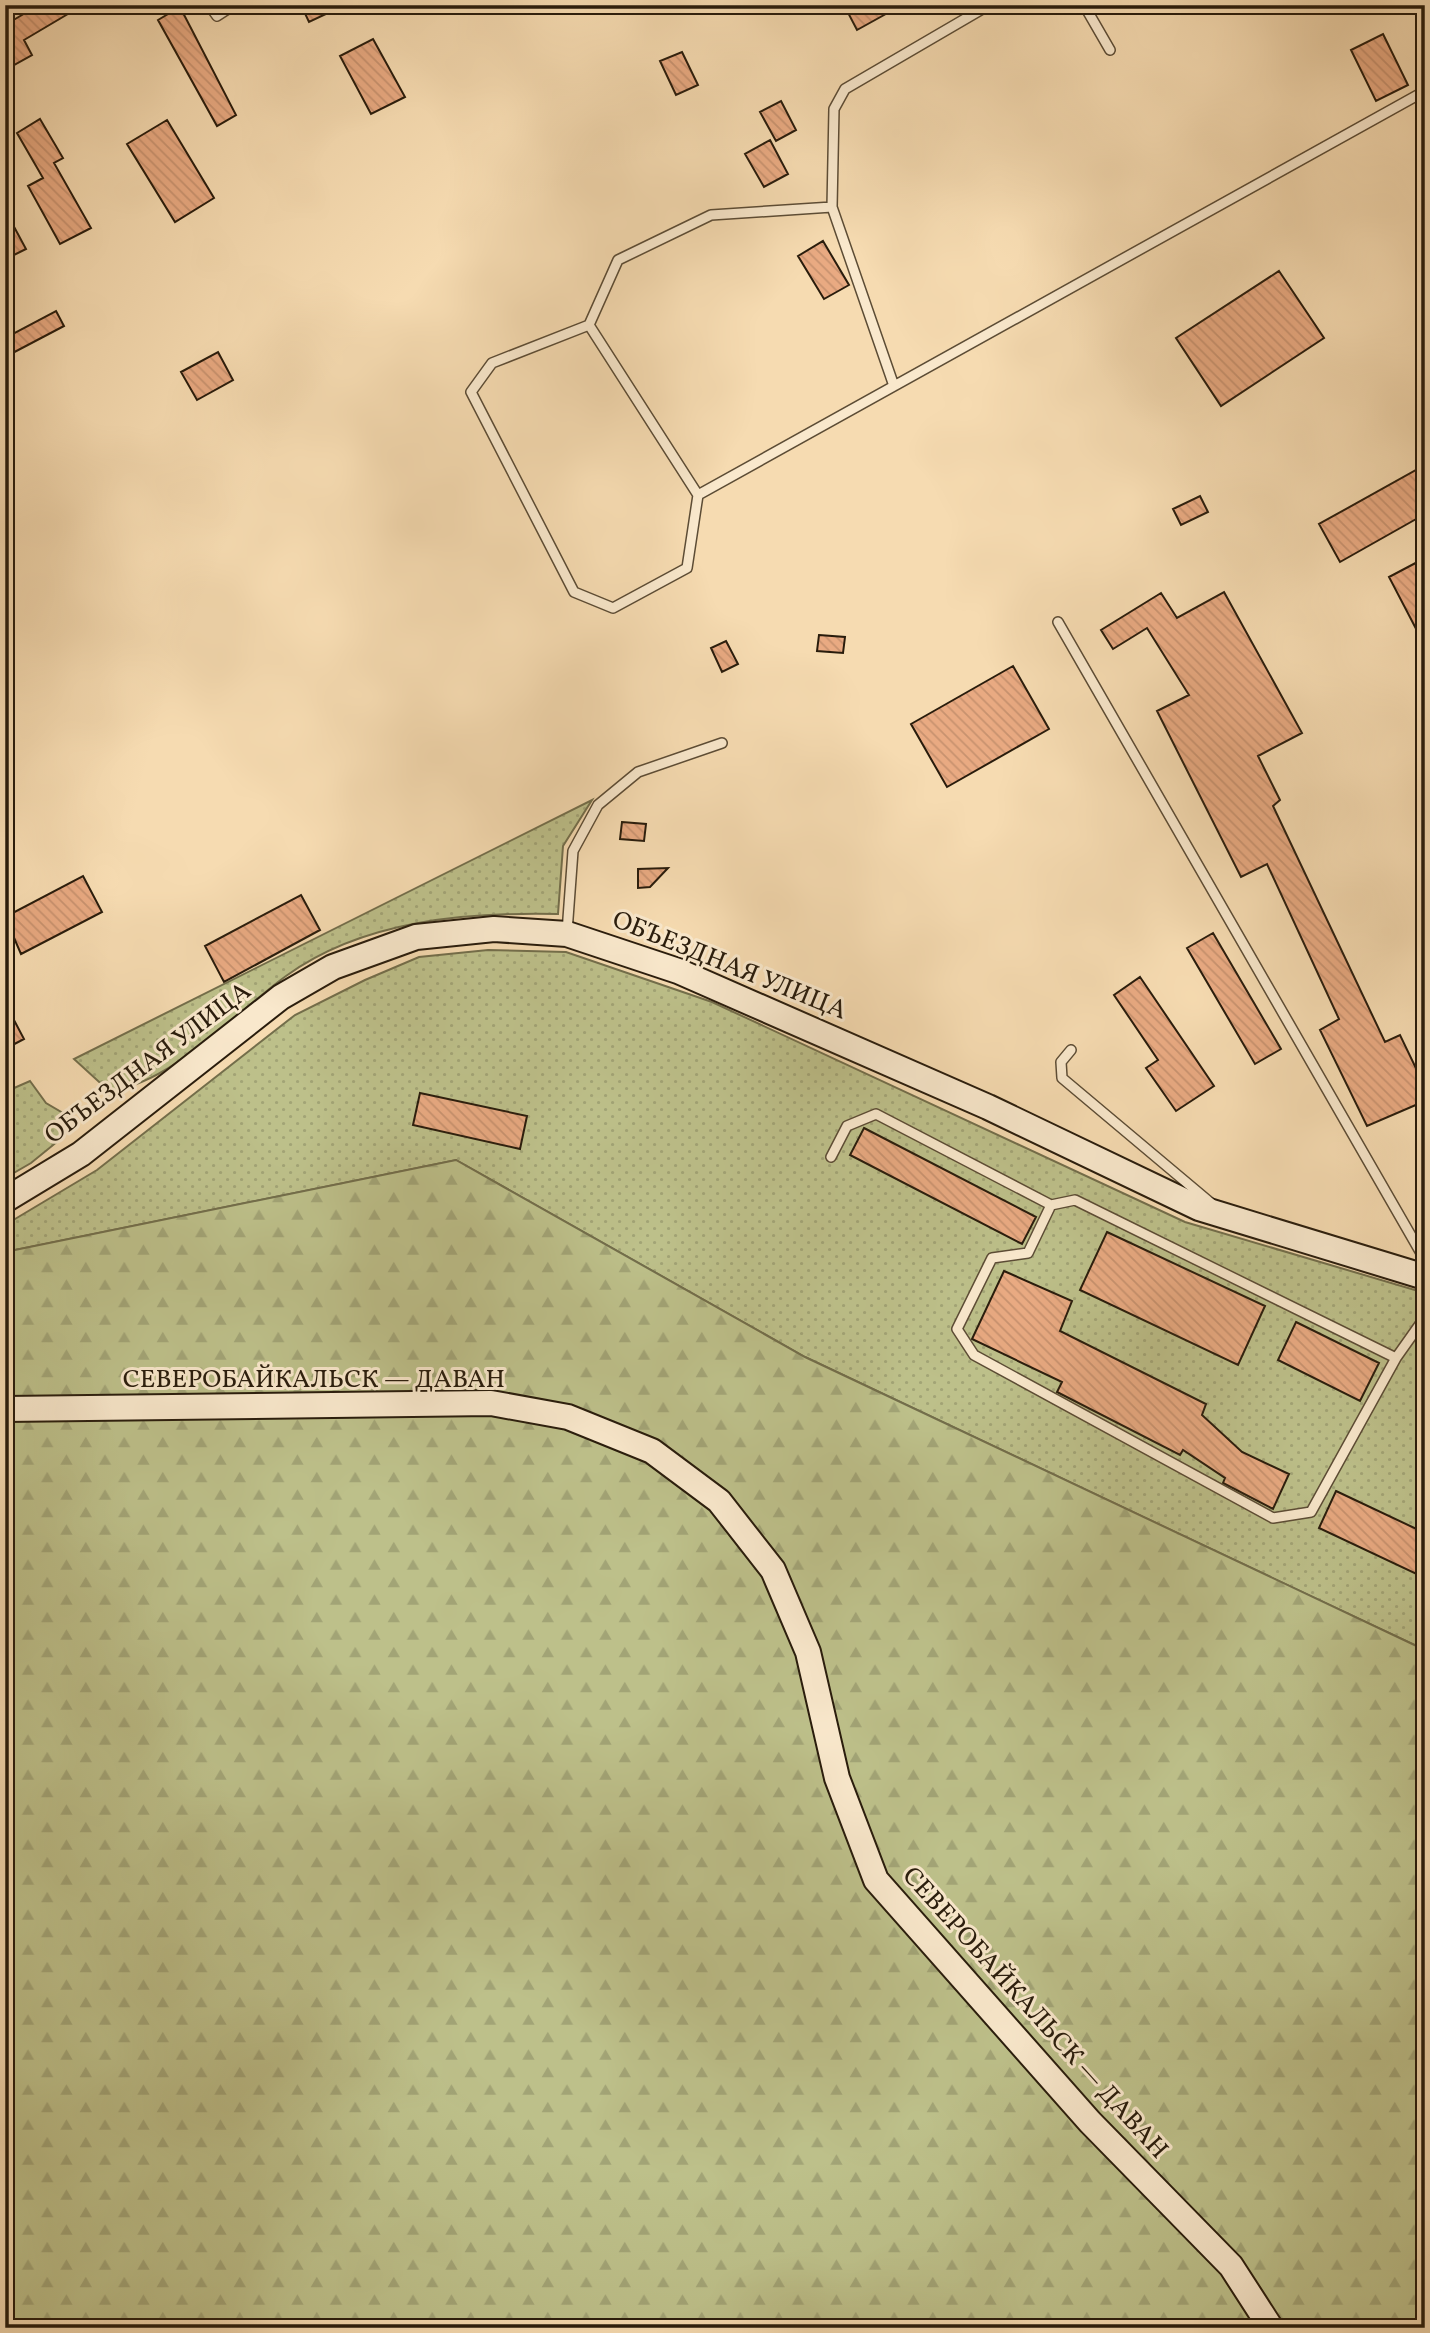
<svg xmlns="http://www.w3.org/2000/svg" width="1430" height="2333" viewBox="0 0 1430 2333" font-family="Vollkorn,serif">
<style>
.grass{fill:url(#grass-dots);stroke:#736e4b;stroke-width:2}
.forest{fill:url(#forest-firs);stroke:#736e4b;stroke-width:2}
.building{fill:url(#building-back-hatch);stroke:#291c0c;stroke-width:2}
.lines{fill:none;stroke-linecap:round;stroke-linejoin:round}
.lane-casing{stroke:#5c4c35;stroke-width:12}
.secondary-casing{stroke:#291c0c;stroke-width:28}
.lane{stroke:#f9e8cc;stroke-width:9}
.secondary{stroke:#f9e8cc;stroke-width:24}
.labels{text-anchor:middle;stroke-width:6;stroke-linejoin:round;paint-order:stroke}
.street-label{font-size:26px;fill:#291c0c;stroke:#f9e8cc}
</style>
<defs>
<pattern id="grass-dots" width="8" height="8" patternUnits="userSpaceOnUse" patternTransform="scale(1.75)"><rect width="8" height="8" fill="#bdc08a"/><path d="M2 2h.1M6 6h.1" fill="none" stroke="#a2a476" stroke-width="1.8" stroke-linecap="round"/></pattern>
<pattern id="forest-firs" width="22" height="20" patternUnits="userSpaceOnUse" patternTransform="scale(1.75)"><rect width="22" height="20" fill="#bdc08a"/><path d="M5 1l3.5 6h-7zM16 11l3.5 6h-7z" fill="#a2a476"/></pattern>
<pattern id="building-back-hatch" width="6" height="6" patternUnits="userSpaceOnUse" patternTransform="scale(1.75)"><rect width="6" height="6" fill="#e9aa82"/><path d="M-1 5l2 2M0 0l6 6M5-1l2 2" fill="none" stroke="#c8926f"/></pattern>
</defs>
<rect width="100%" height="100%" fill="#f6dbb1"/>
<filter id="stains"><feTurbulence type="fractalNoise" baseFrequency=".00286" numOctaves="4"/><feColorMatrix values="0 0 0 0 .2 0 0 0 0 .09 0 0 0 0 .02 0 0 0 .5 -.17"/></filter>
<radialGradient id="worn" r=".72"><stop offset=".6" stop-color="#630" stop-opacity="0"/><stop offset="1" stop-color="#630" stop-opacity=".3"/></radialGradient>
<!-- grass -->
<path class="grass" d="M592,800l-29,46 -5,68c-91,-2 -195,6 -272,62 -50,36 -114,108 -177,115l-35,-32z
M488,950l78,2 146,50 473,220 240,71v357l-620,-293 -349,-197 -451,92v-27l92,-55 198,-155 70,-35 54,-23z
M30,1081l16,22 22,13 -5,21 -32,26 -26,15v-86z"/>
<!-- forest -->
<path class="forest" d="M456,1160l349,197 620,293v678h-1420v-1076z"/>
<!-- building -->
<path class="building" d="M39,5h44l-59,35 8,15 -27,15v-45z
M301,5h44l-36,17z
M844,5h58l-45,25z
M180,7l56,108 -19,11 -59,-106z
M1383,34l25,51 -32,16 -25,-51z
M373,39l32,58 -34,17 -31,-58z
M682,52l16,33 -22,10 -16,-34z
M781,101l15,29 -20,11 -16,-29z
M40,119l23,39 -9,5 37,65 -31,16 -32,-58 15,-8 -26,-45z
M167,120l47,78 -39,24 -48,-78z
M770,140l18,34 -24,13 -19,-33z
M5,210l21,39 -14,7 -7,-13z
M823,241l26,44 -25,14 -26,-43z
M1279,271l45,67 -103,68 -45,-68z
M56,311l8,15 -59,31v-19z
M218,352l15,28 -36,20 -16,-28z
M1425,465v49l-85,48 -21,-38z
M1200,496l8,16 -27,13 -8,-16z
M1425,558v88l-36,-69z
M1224,592l78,141 -44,23 22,44 -7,6 112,236 15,-7 25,52v14l-58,25 -47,-96 19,-11 -72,-155 -26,13 -84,-166 32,-16 -42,-67 -34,21 -12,-19 60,-37 16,25z
M819,635l26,2 -2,16 -26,-2z
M726,641l12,23 -16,8 -11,-24z
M1013,666l36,63 -102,58 -36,-63z
M622,822l24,2 -2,17 -24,-2z
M668,868l-18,19 -12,1v-19z
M83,876l19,36 -81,42 -16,-37z
M301,895l19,35 -96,52 -19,-36z
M1213,933l68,116 -26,15 -68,-116z
M1140,977l74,109 -38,25 -30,-43 12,-8 -44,-65z
M5,1003l19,36 -19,10z
M420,1093l107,23 -7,33 -107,-24z
M864,1128l172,89 -14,27 -172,-89z
M1107,1232l158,74 -27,59 -158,-75z
M1004,1271l68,30 -12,30 146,73 -4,11 40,37 47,22 -16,35 -50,-26 2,-5 -42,-28 -3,5 -123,-63 5,-10 -90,-43z
M1296,1322l83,41 -19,38 -82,-41z
M1336,1491l89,42v45l-106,-50z"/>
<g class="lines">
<defs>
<path id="lane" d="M209,5l8,11 17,-11
M1084,5l26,45
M832,207l2,-98 11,-20 144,-84
M589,325l109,170 -11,73 -74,40 -39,-16 -103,-200 21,-29z
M589,325l29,-65 93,-45 121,-8 62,179
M698,495l727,-404
M1058,622l367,638
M567,932l6,-81 25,-46 40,-33 84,-29
M1071,1050l-10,12 1,16 150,126
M831,1157l16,-31 29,-12 175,91
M1396,1358l-321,-158 -24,5 -23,48 -36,5 -35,71 17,26 299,163 38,-6 85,-154 29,-41"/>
<path id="secondary" d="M5,1200l76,-46 200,-157 52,-30 83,-30 78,-8 73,5 111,37 310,136 211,101 226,69
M5,1409l486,-6 77,14 84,34 67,50 54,69 35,82 29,126 39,102 214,242 141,144 40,62"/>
</defs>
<!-- lane casing -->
<use href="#lane" class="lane-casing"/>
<!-- secondary casing -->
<use href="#secondary" class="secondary-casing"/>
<!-- lane -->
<use href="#lane" class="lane"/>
<!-- secondary -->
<use href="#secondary" class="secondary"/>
</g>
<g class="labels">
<!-- street labels -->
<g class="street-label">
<text transform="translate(730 964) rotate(22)" y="9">ОБЪЕЗДНАЯ УЛИЦА</text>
<text transform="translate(147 1062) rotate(-37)" y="9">ОБЪЕЗДНАЯ УЛИЦА</text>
<text x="314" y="1387">СЕВЕРОБАЙКАЛЬСК — ДАВАН</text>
<text transform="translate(1036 2012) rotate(48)" y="9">СЕВЕРОБАЙКАЛЬСК — ДАВАН</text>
</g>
</g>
<!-- margin -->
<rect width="1430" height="2333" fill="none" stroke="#f6dbb1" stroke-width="28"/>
<rect x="7" y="7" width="1416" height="2319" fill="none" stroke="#291c0c" stroke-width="3.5"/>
<rect x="14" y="14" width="1402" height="2305" fill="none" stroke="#291c0c" stroke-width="2"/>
<rect width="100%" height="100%" filter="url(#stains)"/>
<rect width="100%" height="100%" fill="url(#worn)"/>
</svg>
